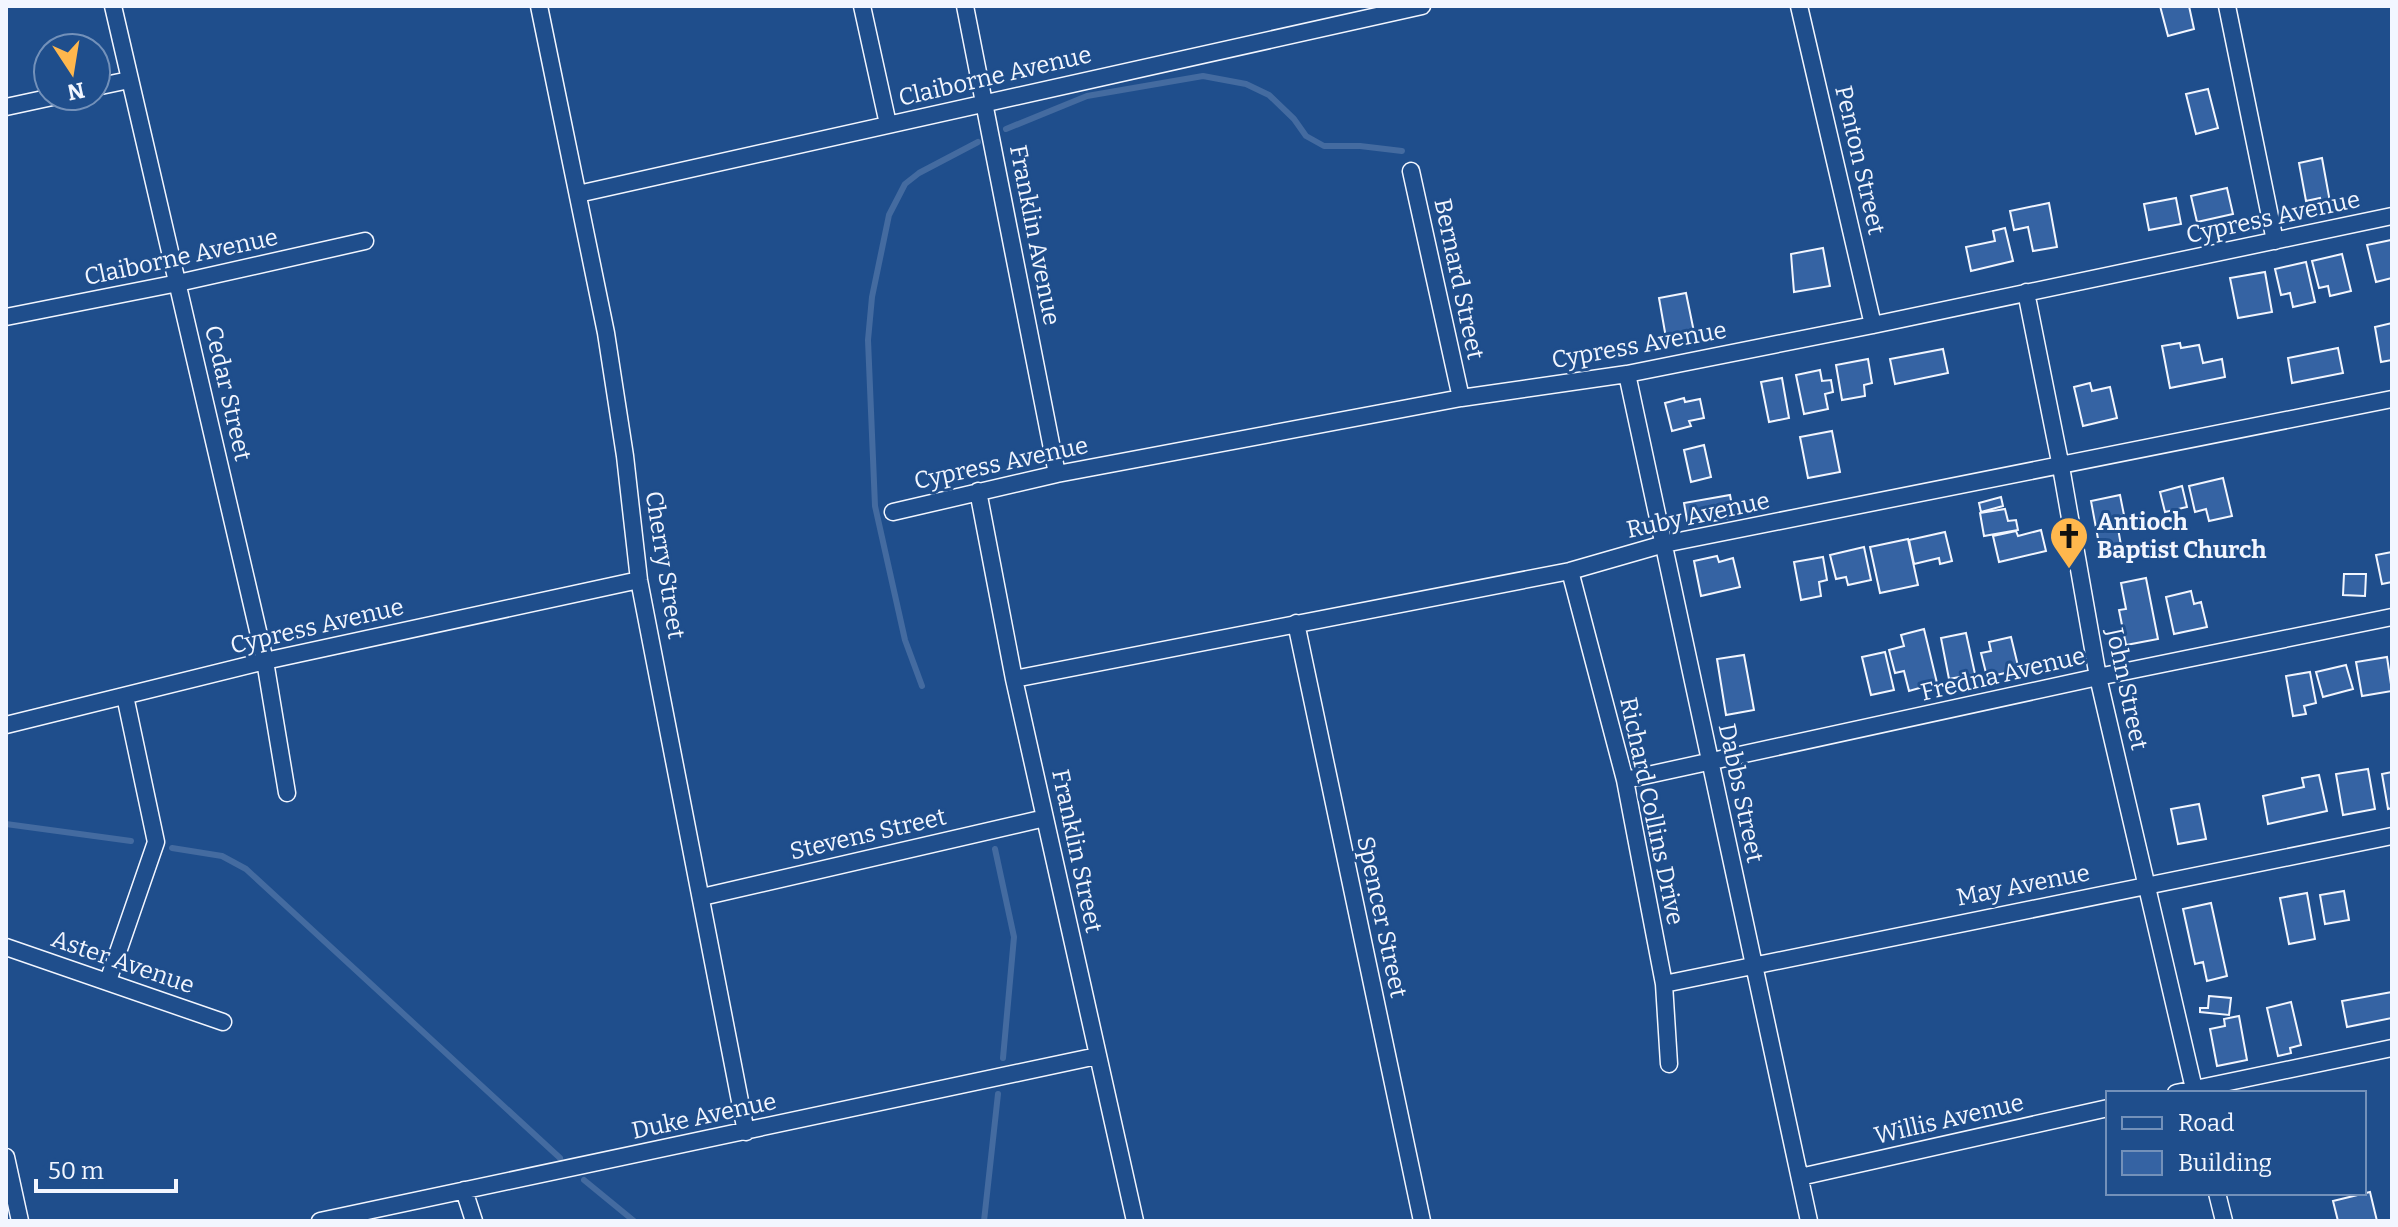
<svg xmlns="http://www.w3.org/2000/svg" width="2398" height="1227" viewBox="0 0 2398 1227" font-family="Bitter,serif">
<style>
.lines{fill:none;stroke-linecap:round;stroke-linejoin:round}
.stream{stroke:#446ba0;stroke-width:6}
.building{fill:#3563a3;stroke:#f2f6ff;stroke-width:2}
.minor-casing{stroke:#f2f6ff;stroke-width:19}
.minor{stroke:#1f4e8c;stroke-width:16}
.labels{text-anchor:middle;stroke-width:6;stroke-linejoin:round;paint-order:stroke}
.street-label{font-size:24px;fill:#f2f6ff;stroke:#1f4e8c}
.poi-label{font-size:24px;font-weight:bold;fill:#f2f6ff;stroke:#1f4e8c;text-anchor:start}
</style>
<rect width="100%" height="100%" fill="#1f4e8c"/>
<g class="lines">
<!-- stream -->
<path class="stream" d="M1006,129l81,-33 116,-20 43,8 23,11 25,24 12,17 18,10h36l42,5
M922,686l-17,-46 -30,-134 -7,-166 4,-43 17,-82 16,-31 14,-11 59,-31
M6,824l125,17
M172,848l50,8 24,13 314,289
M995,849l19,88 -11,121
M584,1180l50,41
M984,1221l14,-127"/>
</g>
<!-- building -->
<path class="building" d="M2160,6h29l5,23 -26,7z
M2208,89l10,39 -22,6 -10,-40z
M2322,158l8,44 -9,1 -1,-5 -14,3 -7,-38z
M2227,188l6,26 -36,8 -6,-26z
M2176,198l5,26 -32,6 -5,-26z
M2049,203l8,44 -24,4 -5,-24 -14,3 -4,-19z
M2005,228l8,33 -42,10 -5,-24 29,-6 -2,-10z
M2391,240l1,38 -16,4 -9,-37z
M1823,248l7,38 -36,6 -3,-38z
M2342,254l9,37 -21,5 -2,-10 -9,2 -7,-27z
M2306,262l9,40 -22,5 -3,-14 -9,2 -6,-26z
M2265,272l7,40 -34,6 -8,-40z
M1686,293l8,39 -28,6 -7,-40z
M2392,323v37l-11,2 -6,-35z
M2180,343l1,5 18,-3 4,18 19,-4 3,18 -55,11 -8,-42z
M2338,348l5,25 -51,10 -4,-25z
M1943,349l5,24 -53,11 -5,-25z
M1868,359l4,24 -8,2 1,11 -23,4 -6,-35z
M1820,370l2,11 9,-1 2,12 -8,2 3,15 -24,5 -8,-39z
M1782,378l7,40 -20,4 -8,-40z
M2090,383l2,8 18,-4 7,31 -34,8 -9,-39z
M1684,398l1,4 15,-3 4,19 -15,3 2,5 -19,5 -7,-28z
M1832,431l8,41 -32,6 -8,-41z
M1704,445l7,32 -20,5 -7,-32z
M2223,478l9,38 -23,5 -3,-12 -11,3 -6,-26z
M2182,486l5,21 -22,5 -5,-20z
M1730,495l4,22 -46,9 -4,-23z
M2120,495l4,20 -8,2 6,34 -21,4 -10,-54z
M2001,497l2,9 -22,6 -2,-9z
M2005,509l3,12 8,-1 2,10 -34,6 -4,-23z
M2041,530l5,21 -47,11 -6,-26 23,-5 2,5z
M1945,532l7,29 -12,3 -1,-6 -25,6 -5,-24z
M1908,539l10,46 -38,8 -10,-46z
M1864,547l7,33 -23,5 -2,-8 -10,2 -6,-24z
M2392,552v30l-10,2 -6,-29z
M1717,556l2,6 14,-4 7,29 -39,9 -7,-35z
M1823,557l4,23 -8,2 2,14 -20,4 -7,-38z
M2344,574h22l-1,22 -22,-1z
M2146,578l12,61 -32,6 -7,-35 7,-1 -5,-26z
M2191,591l3,13 7,-2 6,25 -33,7 -8,-37z
M1924,629l13,54 -28,8 -5,-20 -9,2 -6,-23 15,-4 -3,-11z
M1966,633l9,41 -26,5 -8,-41z
M2011,637l8,33 -32,7 -6,-24 10,-2 -2,-9z
M1885,652l9,38 -23,5 -9,-38z
M1744,655l10,55 -28,5 -9,-56z
M2387,657l5,34 -30,5 -6,-34z
M2346,665l7,24 -30,8 -7,-25z
M2310,672l6,31 -12,3 2,8 -13,2 -7,-40z
M2368,769l7,40 -32,6 -7,-41z
M2392,772v36l-4,1 -6,-35z
M2319,775l8,36 -59,13 -5,-28 41,-9 -2,-9z
M2199,804l7,35 -28,5 -7,-35z
M2344,891l5,29 -24,4 -5,-29z
M2307,893l8,46 -26,5 -9,-46z
M2211,903l16,73 -20,5 -4,-19 -8,2 -12,-55z
M2392,992v26l-45,9 -5,-26z
M2209,996l22,2 -2,17 -29,-3v-4h8z
M2291,1002l10,43 -11,3 1,5 -13,3 -11,-48z
M2239,1016l8,44 -30,6 -7,-37 15,-3 -1,-7z
M2370,1192l7,29h-39l-5,-20z"/>
<g class="lines">
<defs>
<path id="minor" d="M113,6l152,655 22,132
M539,6l67,327 19,123 14,124 107,552
M862,6l26,118
M965,6l92,468
M1799,6l74,319
M2227,6l48,235
M96,87l33,-7
M6,107l51,-11
M1411,171l50,227
M578,194l844,-188
M2026,292l35,175 37,210 97,416
M6,317l172,-34 187,-42
M1627,374l182,847
M978,491l36,188 121,542
M893,512l164,-38 404,-76 166,-24 246,-49 519,-109
M1570,571l55,209 39,204 5,80
M1296,623l126,598
M1014,679l556,-108 94,-27 728,-145
M6,725l259,-64 374,-81
M1625,780l473,-103 294,-60
M702,897l343,-79
M6,947l217,75
M108,981l48,-139 -31,-146
M1664,984l728,-148
M2176,1093l216,-45
M6,1157l14,64
M1800,1177l308,-69
M464,1190l10,31
M2217,1193l7,28
M320,1221l777,-165"/>
</defs>
<!-- minor casing -->
<use href="#minor" class="minor-casing"/>
<!-- minor -->
<use href="#minor" class="minor"/>
</g>
<!-- icons -->
<defs>
<symbol id="church-pin" viewBox="-11 -11 22 30"><path d="M0 17L-7.5 6A9.5 9.5 0 1 1 7.5 6Z" fill="#ffb74d" stroke="#1f4e8c"/><path d="M-1.2-6h2.4v3.5h3.3v2.4h-3.3V6h-2.4V-.1h-3.3v-2.4h3.3Z" fill="#111"/></symbol>
</defs>
<g fill-rule="evenodd">
<use href="#church-pin" x="2047" y="514" width="44" height="60"/>
</g>
<g class="labels">
<!-- street labels -->
<g class="street-label">
<text transform="translate(995 76) rotate(-13)" y="8">Claiborne Avenue</text>
<text transform="translate(1860 160) rotate(77)" y="8">Penton Street</text>
<text transform="translate(2273 217) rotate(-12)" y="8">Cypress Avenue</text>
<text transform="translate(1035 235) rotate(79)" y="8">Franklin Avenue</text>
<text transform="translate(181 257) rotate(-12)" y="8">Claiborne Avenue</text>
<text transform="translate(1459 279) rotate(78)" y="8">Bernard Street</text>
<text transform="translate(1639 345) rotate(-10)" y="8">Cypress Avenue</text>
<text transform="translate(228 393) rotate(77)" y="8">Cedar Street</text>
<text transform="translate(1001 463) rotate(-12)" y="8">Cypress Avenue</text>
<text transform="translate(1698 515) rotate(-12)" y="8">Ruby Avenue</text>
<text transform="translate(665 565) rotate(81)" y="8">Cherry Street</text>
<text transform="translate(317 626) rotate(-13)" y="8">Cypress Avenue</text>
<text transform="translate(2003 674) rotate(-13)" y="8">Fredna Avenue</text>
<text transform="translate(2127 689) rotate(78)" y="8">John Street</text>
<text transform="translate(1741 793) rotate(78)" y="8">Dabbs Street</text>
<text transform="translate(1652 811) rotate(78)" y="8">Richard Collins Drive</text>
<text transform="translate(868 834) rotate(-13)" y="8">Stevens Street</text>
<text transform="translate(1077 851) rotate(78)" y="8">Franklin Street</text>
<text transform="translate(2023 885) rotate(-11)" y="8">May Avenue</text>
<text transform="translate(1382 917) rotate(78)" y="8">Spencer Street</text>
<text transform="translate(123 962) rotate(19)" y="8">Aster Avenue</text>
<text transform="translate(704 1116) rotate(-12)" y="8">Duke Avenue</text>
<text transform="translate(1949 1119) rotate(-13)" y="8">Willis Avenue</text>
</g>
<!-- poi labels -->
<g class="poi-label">
<text x="2097" y="530">Antioch<tspan x="2097" dy="28">Baptist Church</tspan></text>
</g>
</g>
<!-- border -->
<rect width="2398" height="1227" fill="none" stroke="#f2f6ff" stroke-width="16"/>
<!-- legend -->
<rect x="2106" y="1091" width="260" height="104" fill="#1f4e8c" stroke="#7391ba" stroke-width="2"/>
<rect x="2122" y="1117" width="40" height="12" fill="#1f4e8c" stroke="#7391ba" stroke-width="2"/>
<text x="2178" y="1131" font-size="24" fill="#f2f6ff">Road</text>
<rect x="2122" y="1151" width="40" height="24" fill="#3563a3" stroke="#7391ba" stroke-width="2"/>
<text x="2178" y="1171" font-size="24" fill="#f2f6ff">Building</text>
<!-- north arrow -->
<g transform="translate(72 72) rotate(168)"><circle r="38" fill="#1f4e8c" stroke="#7391ba" stroke-width="2"/>
<path d="M0-6L14 30L0 20L-14 30Z" fill="#ffb74d"/>
<text y="-12" font-size="22" font-weight="bold" text-anchor="middle" fill="#f2f6ff">N</text>
</g>
<!-- scale -->
<path d="M36 1179v12h140v-12" fill="none" stroke="#f2f6ff" stroke-width="4"/>
<text x="48" y="1179" font-size="24" fill="#f2f6ff" stroke="#1f4e8c" stroke-width="6" paint-order="stroke">50 m</text>
</svg>
